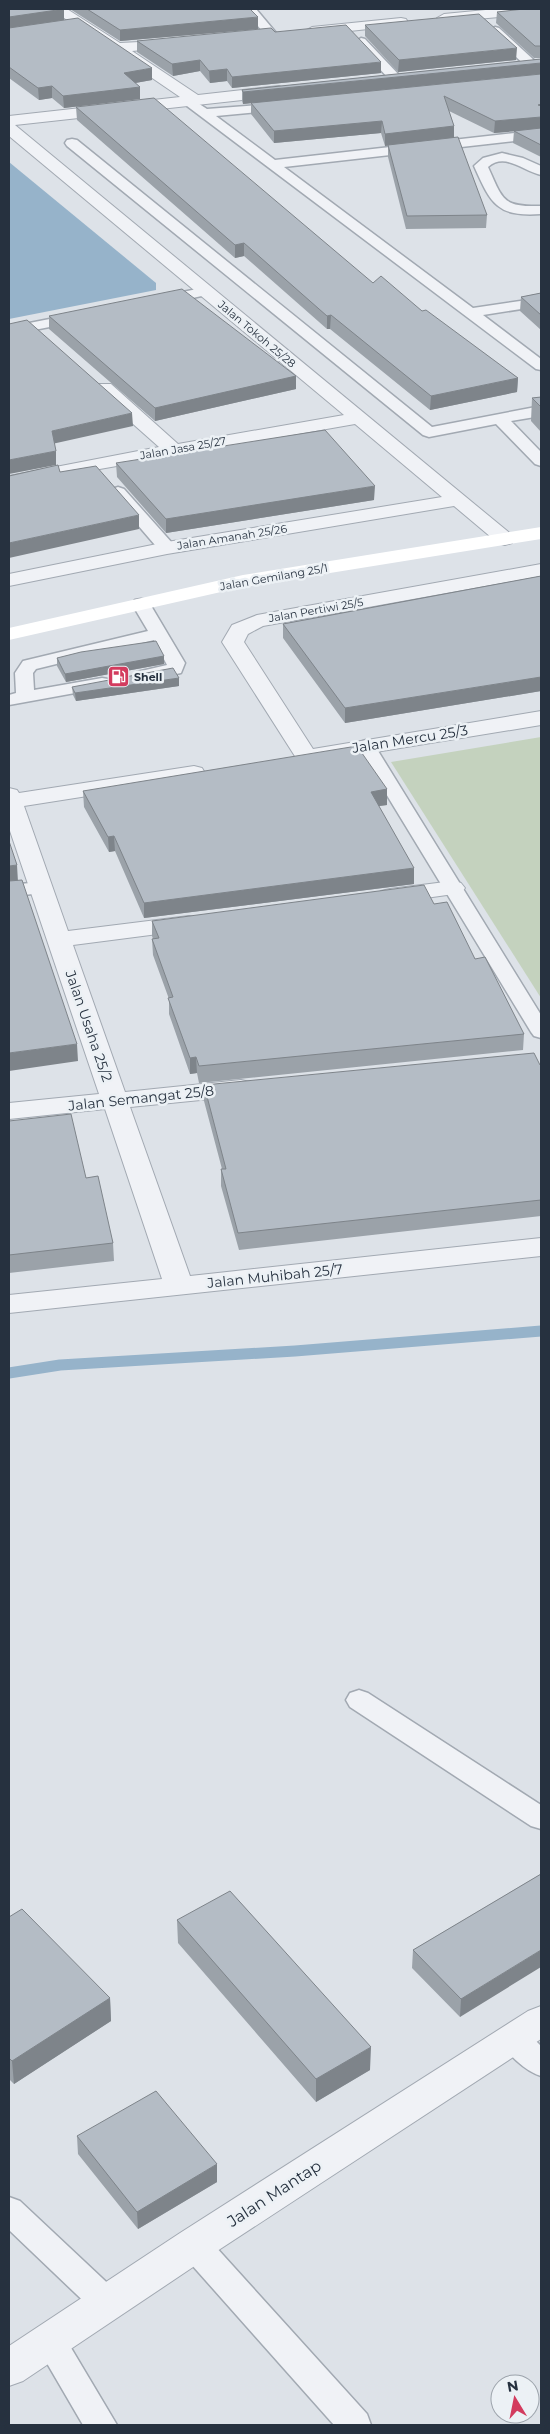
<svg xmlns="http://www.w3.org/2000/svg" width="550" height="2434" viewBox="0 0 550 2434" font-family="Montserrat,sans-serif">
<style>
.green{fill:#c4d2be}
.water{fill:#96b3ca}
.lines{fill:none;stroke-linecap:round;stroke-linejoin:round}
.stream{stroke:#96b3ca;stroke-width:11}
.lane-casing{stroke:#a2a9b2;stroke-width:3}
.street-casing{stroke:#a2a9b2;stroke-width:2}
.lane{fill:#f0f2f6;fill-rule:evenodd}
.street{fill:#f0f2f6;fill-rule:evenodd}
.secondary{fill:#fff;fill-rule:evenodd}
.wall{fill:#9ba2a9}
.shaded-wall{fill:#7e848a}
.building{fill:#b4bcc5;stroke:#7e848a}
.labels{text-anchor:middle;stroke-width:5;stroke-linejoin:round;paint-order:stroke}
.far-street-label{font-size:11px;fill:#26313f;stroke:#ecf1f5}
.far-poi-label{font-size:11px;font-weight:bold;fill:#26313f;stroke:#ecf1f5;text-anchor:start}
.street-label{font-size:14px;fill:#26313f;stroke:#ecf1f5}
.near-street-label{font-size:16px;fill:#26313f;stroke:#ecf1f5}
</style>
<rect width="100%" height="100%" fill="#dde2e8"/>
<!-- green -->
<path class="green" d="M541,737v261l-150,-236z"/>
<!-- water -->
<path class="water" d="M9,162l147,121v7l-147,29z"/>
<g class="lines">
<!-- stream -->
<path class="stream" d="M9,1373l51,-8 235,-14 246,-20"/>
<defs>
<path id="lane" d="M244,9h12l21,25 -2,3h-8z
M495,27l4,1 37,34 2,3 -2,3h-8l-37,-34 -2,-3z
M361,38l4,1 35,37 2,3 -2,3h-8l-35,-37 -2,-3z
M187,96l20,13 80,-6 1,3 -6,4 -66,6 59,44 266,-30v8l-257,29 189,141 68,-10v8l-58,9 58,44v11l-5,-1 -353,-266 -2,-3 2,-3z
M72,139l5,1 355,287 109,-21v10l-30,5 30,31v14l-6,-2 -39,-40 -67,13 -6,-2 -356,-289 -2,-3 2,-3z
M502,153l21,5 18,8v9c-18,-4 -36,-23 -53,-8 15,33 14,40 53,39v8c-44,3 -50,-10 -67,-48l9,-8z
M206,287l7,4 -2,3 -51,11 -7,-4 2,-3z
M80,313l5,1 2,3 -2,3 -76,15v-8z
M118,487l6,2 49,55 2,4 -2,4h-12l-49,-57 -2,-3 2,-3z
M141,599l6,1 3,4 35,59 -4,10 -38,8 -6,-1 -3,-4 3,-4 30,-7 -13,-25 -118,29 -3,4 1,17 68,-12 6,1 3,4 -3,4 -99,18v-10l7,-2 -1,-20 8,-12 125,-30 -16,-27 3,-4z
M366,740l6,2 3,4 166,269v23l-7,-2 -3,-4 -174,-286 3,-4z
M41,882l7,2 3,4 -3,4 -39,5v-12z
M359,1690l9,3 173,112v24l-10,-3 -181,-119 -4,-7 4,-7z
M514,2027l11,3 16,16v30c-16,-5 -34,-22 -42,-37l4,-9z
M9,2197l11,4 98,92 5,10 -5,10 -11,4 -11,-4 -87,-83z
M194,2231l11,4 162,179 4,11h-37l-151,-170 -5,-10 5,-10z
M50,2327l11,4 56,94h-34l-49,-84 5,-10z"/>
<path id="street" d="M51,9h16l53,34 59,-3 2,3 -7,4 -42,4 66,44 81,-9 5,2 3,3 -3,3 -5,2 -264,29 497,410 3,4 -3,4 -7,2 -7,-2 -44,-37 -287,48 -158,32v-12l158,-32 275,-45 -87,-73 -261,46 -85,18v-12l150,-29 -62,-55 -2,-4 2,-4h14l67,60 166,-29 -335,-279v-20l171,-19z
M496,9h45v4l-97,9 -7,-4 7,-4z
M401,18l5,1 2,3 -2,3 -94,10 -7,-4 7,-4z
M541,564v12l-278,50 -15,8 -4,8 69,107 228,-38v14l-220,36c-8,-2 -14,2 -23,0l-76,-119 10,-17 25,-10z
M194,766l8,2 3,5 -3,5 -178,28 44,125 121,-15 9,2 3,5 -3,5 -9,2 -116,15 52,147 116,-12 9,2 4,6 -4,6 -9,2 -111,11 60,169 351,-38v18l-532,57v-18l153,-16 -57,-170 -96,10v-16l90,-9 -90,-266v-40l8,2 2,3z
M453,881l8,2 4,5 -4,5 -71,10 -9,-2 -3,-5 3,-5 9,-2z
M541,2006v33l-333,218 -185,124 -14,5v-40l171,-113 348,-222z"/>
</defs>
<!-- lane casing -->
<use href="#lane" class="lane-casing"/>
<!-- street casing -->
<use href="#street" class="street-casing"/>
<!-- lane -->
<use href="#lane" class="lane"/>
<!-- street -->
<use href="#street" class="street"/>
<!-- secondary -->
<path class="secondary" d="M541,527v12l-298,48 -234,53v-12l234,-53z"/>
</g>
<!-- wall -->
<path class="wall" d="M9,9h55v11l88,60 -17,3 5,4v12l-76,9 -12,-10 -13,2 -30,-22z
M70,9h180l8,20 -138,12z
M520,9h21v49h-7l-38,-35 1,-11 23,-2z
M365,25l151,35 -118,12 -33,-36z
M275,32l106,41 -149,15 -5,-7 -17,2 -10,-12 -27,5 -36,-24v-11z
M541,59v98l-28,-14 1,-12 -20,2 -45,-22 5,15v12l33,77 -1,13 -80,1 -18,-72v-12l-3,1 -4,-13 -107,10 -23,-29v-11l-8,1 -1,-3v-11z
M76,107l297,176 49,28 96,67 -1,14 -87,18 -100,-81h-3l-83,-73 -9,2 -158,-138z
M541,293v37l-21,-19 1,-14z
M49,316l247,60v13l-141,32 -106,-92z
M541,397v35l-10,-11 1,-23z
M116,463l258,37 -208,33 -49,-56z
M541,576v115l-196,32 -62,-85v-14z
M164,656v8l-98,18 -9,-16v-8z
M179,678v8l-103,15 -3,-6 -1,-8z
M387,789v16l-8,1 35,78 -270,34 -29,-67 -6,1 -25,-45 -1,-16z
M434,904l41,55 49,75 -1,16 -324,33 -2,-10 -7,1 -21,-60v-15l-16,-44 -1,-16h1l-1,-3v-15z
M541,1065v151l-302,34 -18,-64v-17h1l-18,-68v-16z
M9,1121l77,57 27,65 1,18 -105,12z
M541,1874l-81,143 -48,-49 1,-18z
M9,1917l101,81 1,23 -97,63 -5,-5z
M177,1920l193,150 -54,32 -138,-159z
M77,2136l140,46 -79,47 -60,-75z"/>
<!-- shaded-wall -->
<path class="shaded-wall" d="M64,9v11l-55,8v-11z
M258,17v12l-138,12v-11z
M517,48l-1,12 -118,12 1,-12z
M200,60v11l-27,5 -1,-12z
M381,62v11l-149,15v-11z
M541,63v11l-298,30v-12z
M152,68v12l-28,5v-12z
M227,69v12l-17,2 -1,-12z
M52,86v12l-13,2 -1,-12z
M140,87v12l-76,9 -1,-12z
M541,117v12l-47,4 1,-12z
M382,121l-1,12 -107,10v-12z
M454,126v12l-69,8v-12z
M244,243v13l-9,2v-13z
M331,315l-1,14h-3v-13z
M296,376v13l-141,32v-13z
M518,378l-1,14 -87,18 1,-14z
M132,413l1,13 -81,18v-13z
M56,451v14l-47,9v-14z
M375,486l-1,14 -208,33v-14z
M139,515v14l-130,29v-15z
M164,656v8l-98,18 -1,-8z
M541,677v14l-196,32v-15z
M179,678v8l-103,15 -1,-8z
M387,789v16l-16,2v-15z
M114,836l1,15 -6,1 -1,-15z
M17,865l1,17 -9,2v-18z
M414,868v16l-270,34v-15z
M77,1044l1,17 -69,10v-18z
M196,1057l1,16 -7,1v-16z
M541,1950v17l-81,50 1,-18z
M110,1998l1,23 -97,63 -2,-23z
M371,2047l-1,23 -54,32v-23z
M217,2164v18l-79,47 -1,-17z"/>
<!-- building -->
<path class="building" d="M9,9h55l-55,8z
M87,9h163l8,8 -138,13z
M523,9h18v37h-6l-38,-34 27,-3z
M479,14l38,34 -118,12 -34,-35z
M78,18l74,50 -28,5 16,14 -77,9 -11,-10 -14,2 -29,-21v-39z
M346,25l35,37 -149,15 -5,-8 -18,2 -9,-11 -28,4 -35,-23 134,-13 4,4z
M541,59v4l-298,29 -1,-2z
M541,74v30l-3,1 3,1v11l-46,4 -51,-25 10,30 -69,8 -3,-13 -108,10 -23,-28z
M154,98l219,185 8,-7 41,35 4,-1 92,68 -87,18 -100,-81 -4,1 -83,-73 -9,2 -159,-138z
M541,128v17l-27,-14z
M458,137l29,78 -80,1 -19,-71z
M182,289l114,87 -141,32 -106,-92z
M541,293v22l-20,-18z
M27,320l105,93 -80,18 4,20 -47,9v-136z
M541,397v10l-9,-9z
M325,430l50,56 -209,33 -50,-56z
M58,465l2,7 36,-6 43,49 -130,28v-67z
M541,576v101l-196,31 -62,-84z
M156,641l8,15 -99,18 -8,-16 24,-6z
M173,668l6,10 -104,15 -3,-6z
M357,746l30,43 -16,3 43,76 -270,35 -30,-67 -6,1 -25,-46z
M9,841l8,24 -8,1z
M22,880l55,164 -68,9v-172z
M424,885l10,19 13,-2 28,57 10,-2 39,77 -325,32 -3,-9 -6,1 -22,-60 5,-1 -21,-58 7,-1 -7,-17z
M534,1053l6,12h1v135l-303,33 -17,-64h5l-22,-84z
M71,1114l15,64 12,-2 15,67 -104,12v-134z
M541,1874v76l-80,49 -48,-49z
M230,1891l141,156 -55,32 -139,-159z
M22,1909l88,89 -98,63 -3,-3v-141z
M156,2091l61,73 -80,48 -60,-76z"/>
<!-- icons -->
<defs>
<symbol id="fuel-square" viewBox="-11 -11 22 22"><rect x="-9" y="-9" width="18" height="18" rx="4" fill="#d33b5e" stroke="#ecf1f5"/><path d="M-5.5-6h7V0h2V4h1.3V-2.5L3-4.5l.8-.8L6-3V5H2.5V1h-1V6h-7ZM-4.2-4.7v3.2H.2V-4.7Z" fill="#fff"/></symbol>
</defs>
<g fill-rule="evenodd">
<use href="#fuel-square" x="106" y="664" width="25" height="25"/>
</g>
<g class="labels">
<!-- far-street labels -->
<g class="far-street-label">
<text transform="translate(257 334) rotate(40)" y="4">Jalan Tokoh 25/28</text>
<text transform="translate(183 448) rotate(-10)" y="4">Jalan Jasa 25/27</text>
<text transform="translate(232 537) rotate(-9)" y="4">Jalan Amanah 25/26</text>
<text transform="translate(274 577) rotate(-10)" y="4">Jalan Gemilang 25/1</text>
<text transform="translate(316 610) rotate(-10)" y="4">Jalan Pertiwi 25/5</text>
</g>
<!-- far-poi labels -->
<g class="far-poi-label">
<text x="134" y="681">Shell</text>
</g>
<!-- street labels -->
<g class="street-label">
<text transform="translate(410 739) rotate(-9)" y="5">Jalan Mercu 25/3</text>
<text transform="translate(89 1026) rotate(71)" y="5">Jalan Usaha 25/2</text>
<text transform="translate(141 1098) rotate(-6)" y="5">Jalan Semangat 25/8</text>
<text transform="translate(275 1276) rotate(-6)" y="5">Jalan Muhibah 25/7</text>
</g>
<!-- near-street labels -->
<g class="near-street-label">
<text transform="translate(274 2193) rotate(-33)" y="6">Jalan Mantap</text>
</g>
</g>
<!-- border -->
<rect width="550" height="2434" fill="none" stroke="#26313f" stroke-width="20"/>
<!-- north arrow -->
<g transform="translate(515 2399) rotate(350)"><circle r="24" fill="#ecf1f5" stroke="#9da4ac"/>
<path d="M0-4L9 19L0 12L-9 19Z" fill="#d33b5e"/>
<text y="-8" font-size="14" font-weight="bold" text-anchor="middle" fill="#26313f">N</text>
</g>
</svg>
